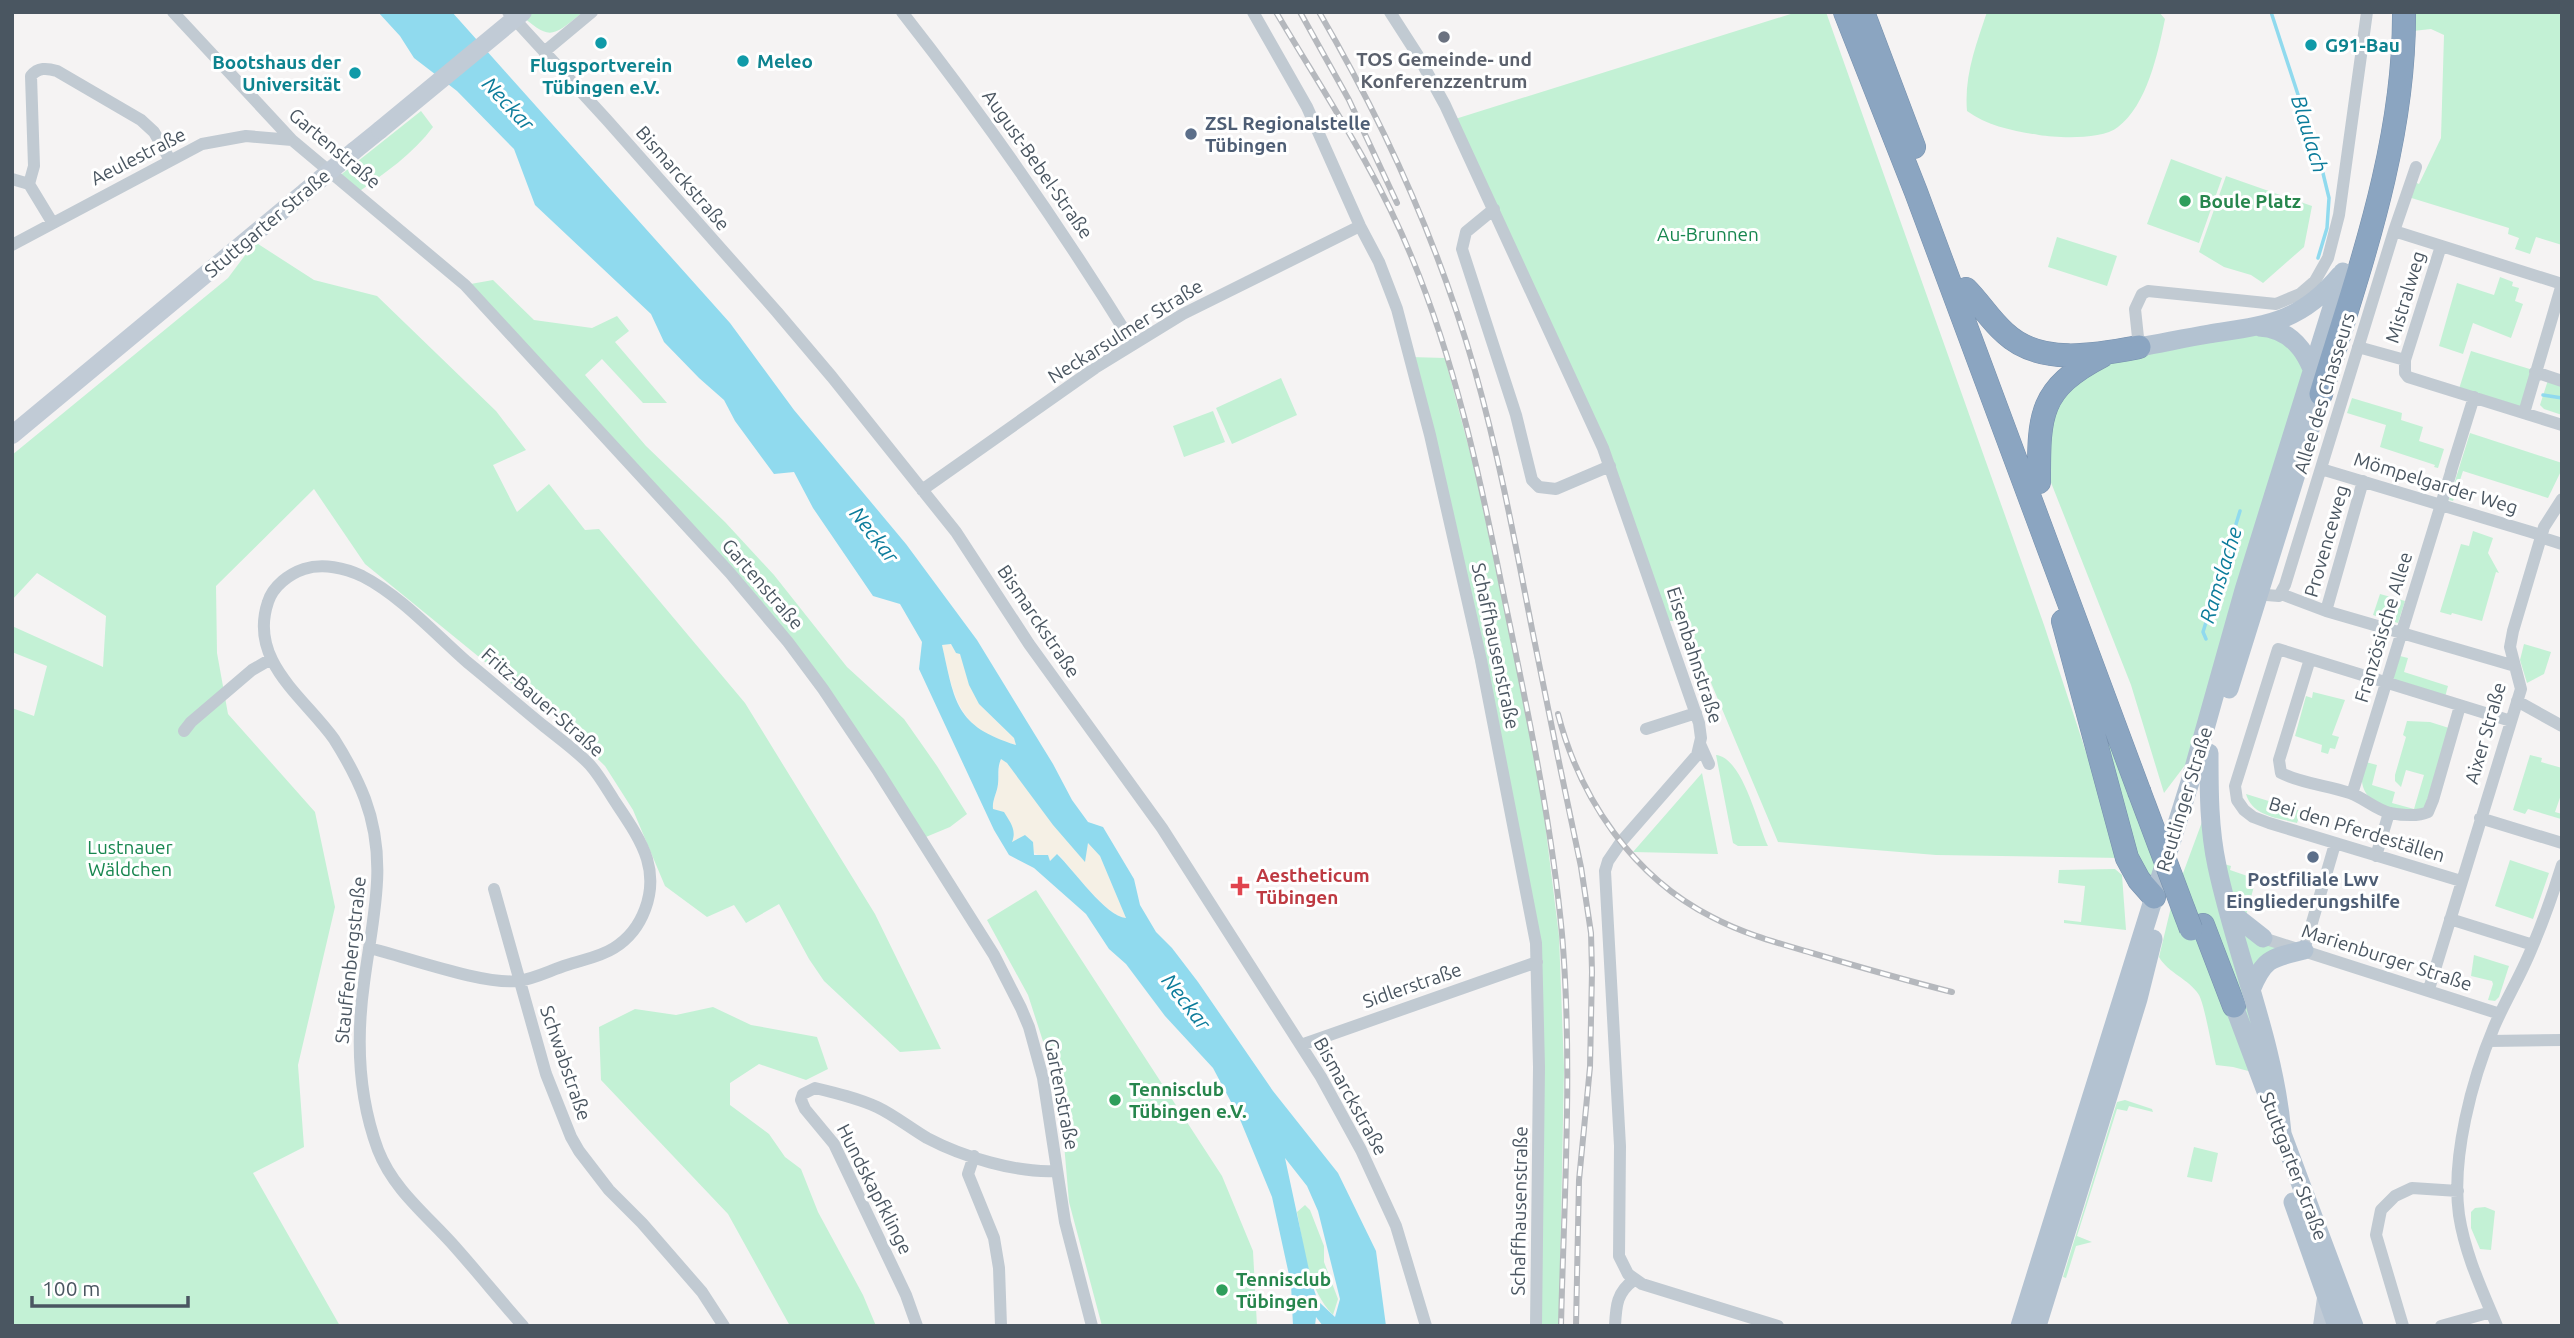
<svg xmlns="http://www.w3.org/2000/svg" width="2574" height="1338" viewBox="0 0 2574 1338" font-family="Ubuntu,sans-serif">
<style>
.green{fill:#c3f1d5}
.sand{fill:#f5f0e5}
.water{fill:#90daee;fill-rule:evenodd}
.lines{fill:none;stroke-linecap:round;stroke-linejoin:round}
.stream{stroke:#90daee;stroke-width:3.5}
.highway-casing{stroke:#7690ad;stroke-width:24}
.street{stroke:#c1cad2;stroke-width:12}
.secondary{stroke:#c1cbd6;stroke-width:18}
.primary{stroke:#b3c2d1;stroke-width:19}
.highway{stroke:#8ba5c1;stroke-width:23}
.rail-casing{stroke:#b5b8bd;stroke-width:6}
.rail{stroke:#fff;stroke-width:3.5;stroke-dasharray:10;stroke-linecap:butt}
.highway-bridge-casing{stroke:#7690ad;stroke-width:24;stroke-linecap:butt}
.secondary-bridge{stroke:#c1cbd6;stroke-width:18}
.highway-bridge{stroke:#8ba5c1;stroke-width:23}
.worship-dot{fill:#6b7280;stroke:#fff;stroke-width:2.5}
.culture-dot{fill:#0f9aa8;stroke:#fff;stroke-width:2.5}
.service-dot{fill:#5c6f8a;stroke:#fff;stroke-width:2.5}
.leisure-dot{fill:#2e9e5b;stroke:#fff;stroke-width:2.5}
.health-dot{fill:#e0444e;stroke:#fff;stroke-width:2.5}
.labels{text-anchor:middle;stroke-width:6;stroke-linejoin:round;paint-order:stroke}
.culture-label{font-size:19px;font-weight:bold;fill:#0d838f;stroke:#fff;text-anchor:start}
.worship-label{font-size:19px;font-weight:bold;fill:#5b616d;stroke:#fff}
.service-label{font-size:19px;font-weight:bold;fill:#4e5e75;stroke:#fff;text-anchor:start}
.street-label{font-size:19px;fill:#4a5661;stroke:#fff}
.leisure-label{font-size:19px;font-weight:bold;fill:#27864d;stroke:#fff;text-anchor:start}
.park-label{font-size:19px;fill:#17864f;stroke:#fff}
.health-label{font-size:19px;font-weight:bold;fill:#be3a42;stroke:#fff;text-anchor:start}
.water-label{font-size:21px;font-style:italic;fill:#0c7c9b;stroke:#fff}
</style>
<rect width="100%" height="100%" fill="#f5f3f3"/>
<!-- green -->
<path class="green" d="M517,12h66c-33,27 -33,28 -66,0z
M1797,12h29l218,613 77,233 -185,-3 -158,-13 -93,-221h-20l-62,-173 -151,-328z
M1987,12h172l6,7c-7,34 -18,86 -47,108 -16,13 -60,11 -79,8 -25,-4 -52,-9 -72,-24 -3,-35 9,-66 20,-99z
M2412,12h150v233l-26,-8 -6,17 -15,-5 4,-11 -11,-4 1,-6 -104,-32 5,-16 9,4 22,-46 3,-103 -13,-6 -18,2z
M421,111l12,16c-19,26 -49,47 -76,66l-19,-16z
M2171,159l51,19 -23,65 -52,-19z
M2226,176l86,30 -8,41 -41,36 -12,-8 -27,-8 -25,-15z
M2057,237l60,19 -10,30 -59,-19z
M255,242l59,38 63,16 119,115 30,39 -33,15 24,47 32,-28 36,46 14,-1 146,174 130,211 66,135 -41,3 -76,-71 -15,-22 -30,-55 -33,19 -12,-18 -27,12 -42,-31 -32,-76 -28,-44 -39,-38 -201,-164 -51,-75 -98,97 1,67 11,61 87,98 20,95 -37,158 6,82 -51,26 87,153h-328v-618l22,8 13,-50 -35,-14v-26l91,41 3,-51 -69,-43 -25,27v-145l216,-177z
M2500,277l13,5 -1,4 7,2 -4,13 8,3 -12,34 -38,-15 -10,31 -24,-8 18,-63 37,12z
M493,280l41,40 58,8 25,-12 12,15 -14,11 52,61h-24l-41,-44 -17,16 61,71 79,76 49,53 73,92 57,52 33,47 30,48 -17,13 -29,12 -133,-197 -323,-357z
M2265,327l48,42 -112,375 -37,49 -33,-108 -81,-205 -7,-66 35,-45z
M2471,351l62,19 -9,43 -66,-21z
M1410,357l35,1 31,117 63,300 20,161 5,132 -5,258h-23v-383z
M1281,378l16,37 -65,29 -16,-36z
M2548,380l14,5v30l-18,-6 -4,-4z
M2352,398l50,15 -1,7 22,7 -4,14 25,8 -6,19 -4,-1 1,-2 -55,-18 6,-22 -39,-12z
M1213,411l12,31 -41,15 -11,-31z
M2470,433l92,30v6l-14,29 -85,-27 -10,30 -4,-1z
M2473,531l20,7 -5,15 11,20 -3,-1 -14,49 -30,-8 -1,2 -11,-3 21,-68 8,2z
M2380,594l25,7 -7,22 -25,-8z
M2065,607l93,255 -4,17 -10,-2z
M2524,644l27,8 -7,22 -17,9 -7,-23z
M2400,656l8,2 -4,14 44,14 -3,11 -50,-16 -2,-4z
M2313,692l32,8 -13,35 7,2 -4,12 -5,-1 -2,6 -7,-2 1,-7 -27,-9 11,-40 6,2z
M2407,721l23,1 19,6 -23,82 -37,3c-25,-20 -29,-19 -27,-52l15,4 -5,20 23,7 -3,11 22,6 10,-34 -18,-5 -5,17 -6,-6v-6l11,-38 -3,-2z
M1716,755c27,3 41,68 52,91h-30l-5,-3z
M2530,755l12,3 -1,4 21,6v24l-7,20 7,2 -1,5 -33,-10 -3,5 -12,-4z
M1702,773l16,81 -85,-2z
M2246,794l55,17 -4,12c-19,-5 -45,-7 -51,-29z
M2202,822l27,90 59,34 -30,27 17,105 -42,-11 -17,-2c-4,-15 -11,-59 -17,-70 -10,-16 -31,-22 -40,-38l13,-54z
M2510,860l39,13 -16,46 -38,-13z
M2224,864l7,2 -1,4 26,9 -11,40 -7,-8z
M2115,869l7,6 4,55 -62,-7v-3l17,2 4,-36 -27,-3 1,-13z
M1036,890l186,286 31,75 4,75h-155l-33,-124 -6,-70 -11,-63 -24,-74 -41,-75z
M2474,955l35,11 -10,31 -4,4 -7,-1 5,-16 -1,-3 -21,-5z
M713,1007l38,18 66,12 11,32 -22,11 -47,-16 -29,19v22l39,29 16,23 16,12 17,43 45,83 13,31h-86l-62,-112 -127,-134 -2,-53 36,-18 41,6z
M2125,1100l27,9 1,3 -24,-6 -2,5 -10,-2 -40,127 15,6 -16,4 -10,32 -3,-1 54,-175z
M2194,1147l24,6 -6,29 -25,-5z
M1305,1205l5,5 14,36v16l14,37 -5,16c-26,-27 -29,-67 -36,-103z
M2485,1207l10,4 -4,39 -11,-1 -9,-21v-16l4,-4z"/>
<!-- sand -->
<path class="sand" d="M951,644l5,9h4l19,51 35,34 3,7c-9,-3 -19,-4 -27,-8 -35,-19 -40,-57 -48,-92z
M1001,759l6,4 78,97 3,-18 12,14 26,62c-20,-2 -53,-48 -68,-64l-8,7c-13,-5 -27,-17 -38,-19l-14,-30 -5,-3c-1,-9 4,-16 5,-25 1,-9 0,-16 3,-25z"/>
<!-- water -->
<path class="water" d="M378,12h74l278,311 64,87 112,134 71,96 76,124 19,36 16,22 15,5 31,52 6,26 16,27 16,16 26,34 75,109 65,82 38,78 10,75h-63l-7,-9 -1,9h-22l-2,-42 -19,-87 -33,-80 -26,-49 -48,-52 -39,-52 -17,-15 -23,-35 -52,-46 -25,-13 -15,-25 -75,-161 3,-27 -22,-38 -27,-8 -60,-88 -19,-36 -20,2 -39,-53 -11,-21 -25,-22 -35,-36 -13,-28 -116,-109 -21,-56 -57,-58 -43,-33 -14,-22zM951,644l5,9 4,1 9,31 10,19 35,34 2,7c-61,-19 -61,-43 -74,-100zM1001,759l6,4 46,62 32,37 3,-19 12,13 26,62c-20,-1 -53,-49 -69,-64l-7,7 -2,-6h-14l-1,-13 -8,-7 -13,7c5,-12 -2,-20 -8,-30l-11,-3c-1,-9 4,-16 5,-25 1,-9 -1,-16 3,-25zM1285,1158l22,28 11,25 22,88 -5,18 -17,-16 -6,-17z"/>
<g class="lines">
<!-- stream -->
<path class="stream" d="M2271,12l50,153 8,33 -2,30 -9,30
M2543,395l19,3
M2206,639l-3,-7 37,-121"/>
<defs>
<path id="highway" d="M1845,12l71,180 223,599
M1863,12l51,135
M1966,289c14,14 24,31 39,44 35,33 91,22 134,14
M2321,394c38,-125 84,-250 83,-382
M2039,482c0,-66 -1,-93 63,-126
M2063,621l64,237 12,22 15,17
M2203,925l31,81"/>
</defs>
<!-- highway casing -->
<use href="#highway" class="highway-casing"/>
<!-- street -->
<path class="street" d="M173,12l119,128 173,145 265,288 58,69 35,47 55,82 116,184 27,53 8,19 14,51 22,144 27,104
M508,12l99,108 170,192 55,65 124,155 73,112 133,184 159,249 40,73 35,76 30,100
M902,12c84,107 160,217 231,332
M1253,12l54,95 53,119 19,36 18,47 33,126 51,225 55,283 3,124 -3,259
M1390,12l27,42 28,51 158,343 96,275 2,15 -4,17 -76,87 -13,19 -3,10 15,275 -1,110 9,18 14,10 136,42
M544,52l48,-40
M12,179l17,5 23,38
M29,184l5,-18 -3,-90c7,-9 16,-8 26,-5l84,49 13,12 16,28
M1494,209l-28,23 -4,17 54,166 16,65 7,7 17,2 54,-23
M2394,231l168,53
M12,245l190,-101 44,-8 46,4
M2441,246l-36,114v13l3,4 154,48
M2139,347l-4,-38 7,-15 6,-3 128,13 24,-10 15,-13 13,-23 11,-43 28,-203
M2358,347l47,13
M2535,372l27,9
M2524,413l38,-129
M2321,469l220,66
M2451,471l23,-74
M922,490l173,-122 88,-54 177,-88
M2540,537l22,7
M2254,594l25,2 6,-11 109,-354 22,-64
M2281,594l45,17 189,55
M2326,611l37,-130
M2310,659l-31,101 2,13c22,11 46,12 69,20 14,5 25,16 40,20 11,2 27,4 38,-1l5,-12 27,-94
M2517,701l45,25
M1646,729l50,-16
M184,731l7,-9 61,-52 19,-11
M1700,744l9,20
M2352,794l99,-322
M2480,818l82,25
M2376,856l13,-43
M2461,881l-192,-58 -16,-6 -9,-7 -7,-10 -2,-14 43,-137 233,72
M494,889l52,185 25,63 8,14 30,39 33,33 60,69 22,34
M2450,919l83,26
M2263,938l237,76
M369,948c38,9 114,37 149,33 16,-2 33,-11 49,-16 15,-5 33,-8 47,-17 29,-18 43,-56 33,-89 -6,-20 -21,-41 -33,-59 -7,-11 -15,-25 -24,-35 -13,-14 -30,-26 -45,-38 -26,-21 -52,-44 -78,-65 -33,-29 -66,-66 -105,-86 -17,-8 -39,-13 -58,-7 -15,5 -31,17 -36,33 -20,59 36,95 66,137 12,19 23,39 31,60 24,64 7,120 -1,184 -8,57 -6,113 14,167 16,41 50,66 78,98 23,26 44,52 67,78
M2304,950l31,-106
M2429,989l92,-300 -11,-42 3,-16 31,-104 18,-28
M2489,1041l73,-1
M1301,1045l236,-83
M974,1156l-6,18 26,64 5,30 2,58
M917,1326l-11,-31 -72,-151 -29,-35 -4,-9 2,-6 12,-6c21,5 42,10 62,19 17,8 33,21 50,31 36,19 89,35 129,33
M1615,1326c1,-21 2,-34 19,-46
M2403,1326l-27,-91 5,-25 14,-14 17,-8 46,3
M2441,1326l50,-14
M2497,1326c-15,-36 -32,-72 -38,-111 -8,-57 13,-136 35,-188 11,-26 26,-50 37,-77 12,-28 22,-56 31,-85"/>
<!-- secondary -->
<path class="secondary" d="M354,151l26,-21
M12,435l294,-244
M2322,1326l4,-28"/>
<!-- primary -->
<path class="primary" d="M2139,347c23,-4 46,-9 70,-13 57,-9 91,-11 131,-59
M2229,689l92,-295c-10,-33 -23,-65 -62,-67
M2209,753c0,38 0,76 8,113 19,90 57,175 65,267
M2230,912l33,26
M2251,990c13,-32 20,-32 53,-40
M2234,1006l120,320
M2293,1202l44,124
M2020,1326l170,-544 54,-192 99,-318
M2037,1326l101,-327 15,-60"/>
<!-- highway -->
<use href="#highway" class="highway"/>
<defs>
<path id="rail" d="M1276,12c48,81 101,159 136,246 43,104 67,215 89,324 24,117 50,234 61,352 11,130 2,262 -1,392
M1300,12l49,88 48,103
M1319,12c66,113 120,233 156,359 24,85 40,171 57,258 16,79 32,159 49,238l10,66 1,39 -2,95 -11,113 -3,146
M1558,714c22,85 75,163 154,203 32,17 66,26 100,36 47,14 93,27 140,39"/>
</defs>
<!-- rail casing -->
<use href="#rail" class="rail-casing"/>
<!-- rail -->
<use href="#rail" class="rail"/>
<defs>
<path id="highway-bridge" d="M2139,791l52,138"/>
</defs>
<!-- highway-bridge casing -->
<use href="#highway-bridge" class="highway-bridge-casing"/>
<!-- secondary-bridge -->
<path class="secondary-bridge" d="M380,130l143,-118
M306,191l48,-40"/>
<!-- highway-bridge -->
<use href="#highway-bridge" class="highway-bridge"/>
</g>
<!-- markers -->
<circle class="worship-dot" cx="1444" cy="37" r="7"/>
<g class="culture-dot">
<circle cx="601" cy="43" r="7"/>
<circle cx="2311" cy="45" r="7"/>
<circle cx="743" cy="61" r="7"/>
<circle cx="355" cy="73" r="7"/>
</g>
<g class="service-dot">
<circle cx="1191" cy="134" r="7"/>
<circle cx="2313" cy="857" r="7"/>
</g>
<g class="leisure-dot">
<circle cx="2185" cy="201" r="7"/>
<circle cx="1115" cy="1100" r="7"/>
<circle cx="1222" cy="1290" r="7"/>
</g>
<path class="health-dot" d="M1236.5 875.5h7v7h7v7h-7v7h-7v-7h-7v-7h7z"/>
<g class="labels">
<!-- culture labels -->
<g class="culture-label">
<text x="2325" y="52">G91-Bau</text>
<text x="757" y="68">Meleo</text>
<text x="341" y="69" text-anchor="end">Bootshaus der<tspan x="341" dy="22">Universität</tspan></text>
<text x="601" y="72" text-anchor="middle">Flugsportverein<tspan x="601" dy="22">Tübingen e.V.</tspan></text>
</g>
<!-- worship labels -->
<g class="worship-label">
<text x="1444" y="66">TOS Gemeinde- und<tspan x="1444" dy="22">Konferenzzentrum</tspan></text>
</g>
<!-- service labels -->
<g class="service-label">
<text x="1205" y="130">ZSL Regionalstelle<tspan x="1205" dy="22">Tübingen</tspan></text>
<text x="2313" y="886" text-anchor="middle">Postfiliale Lwv<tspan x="2313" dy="22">Eingliederungshilfe</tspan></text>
</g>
<!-- street labels -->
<g class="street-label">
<text transform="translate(335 148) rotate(40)" y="7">Gartenstraße</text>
<text transform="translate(138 156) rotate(-27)" y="7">Aeulestraße</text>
<text transform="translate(1038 164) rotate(55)" y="7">August-Bebel-Straße</text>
<text transform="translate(683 178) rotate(49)" y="7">Bismarckstraße</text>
<text transform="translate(267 223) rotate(-40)" y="7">Stuttgarter Straße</text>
<text transform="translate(2405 297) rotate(-73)" y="7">Mistralweg</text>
<text transform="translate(1125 331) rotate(-32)" y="7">Neckarsulmer Straße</text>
<text transform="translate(2324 393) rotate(-73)" y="7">Allee des Chasseurs</text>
<text transform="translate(2436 483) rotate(17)" y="7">Mömpelgarder Weg</text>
<text transform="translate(2326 541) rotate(-74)" y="7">Provenceweg</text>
<text transform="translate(763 584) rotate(49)" y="7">Gartenstraße</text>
<text transform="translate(1039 621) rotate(56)" y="7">Bismarckstraße</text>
<text transform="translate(2383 627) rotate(-73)" y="7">Französische Allee</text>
<text transform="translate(1496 646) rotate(78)" y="7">Schaffhausenstraße</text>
<text transform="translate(1695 655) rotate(72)" y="7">Eisenbahnstraße</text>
<text transform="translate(543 702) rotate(41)" y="7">Fritz-Bauer-Straße</text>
<text transform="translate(2485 733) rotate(-74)" y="7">Aixer Straße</text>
<text transform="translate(2184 799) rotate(-73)" y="7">Reutlinger Straße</text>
<text transform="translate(2357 829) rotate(17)" y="7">Bei den Pferdeställen</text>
<text transform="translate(2387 957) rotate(18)" y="7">Marienburger Straße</text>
<text transform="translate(350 960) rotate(-84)" y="7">Stauffenbergstraße</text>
<text transform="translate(1412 985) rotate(-19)" y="7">Sidlerstraße</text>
<text transform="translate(566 1063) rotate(71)" y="7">Schwabstraße</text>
<text transform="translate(1062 1094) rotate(79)" y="7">Gartenstraße</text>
<text transform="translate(1351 1096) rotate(61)" y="7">Bismarckstraße</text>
<text transform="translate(2294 1166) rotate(69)" y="7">Stuttgarter Straße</text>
<text transform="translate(875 1189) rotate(63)" y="7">Hundskapfklinge</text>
<text transform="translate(1519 1211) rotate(-89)" y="7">Schaffhausenstraße</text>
</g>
<!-- leisure labels -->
<g class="leisure-label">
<text x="2199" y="208">Boule Platz</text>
<text x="1129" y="1096">Tennisclub<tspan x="1129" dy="22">Tübingen e.V.</tspan></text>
<text x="1236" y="1286">Tennisclub<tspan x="1236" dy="22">Tübingen</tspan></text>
</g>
<!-- park labels -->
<g class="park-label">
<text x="1708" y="241">Au-Brunnen</text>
<text x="130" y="854">Lustnauer<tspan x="130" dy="22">Wäldchen</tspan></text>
</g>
<!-- health labels -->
<g class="health-label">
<text x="1256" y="882">Aestheticum<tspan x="1256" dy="22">Tübingen</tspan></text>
</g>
<!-- water labels -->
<g class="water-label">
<text transform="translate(508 104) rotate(47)" y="7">Neckar</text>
<text transform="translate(2309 134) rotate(73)" y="7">Blaulach</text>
<text transform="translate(874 535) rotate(52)" y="7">Neckar</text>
<text transform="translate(2221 575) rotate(-73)" y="7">Ramslache</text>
<text transform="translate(1186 1002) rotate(52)" y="7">Neckar</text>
</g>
</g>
<!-- border -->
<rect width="2574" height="1338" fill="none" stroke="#4a5661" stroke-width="28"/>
<!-- scale -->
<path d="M32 1296v10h156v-10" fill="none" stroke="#4a5661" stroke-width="3.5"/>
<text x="42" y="1296" font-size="21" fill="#4a5661" stroke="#ffffff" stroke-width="5" paint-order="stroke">100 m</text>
</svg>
